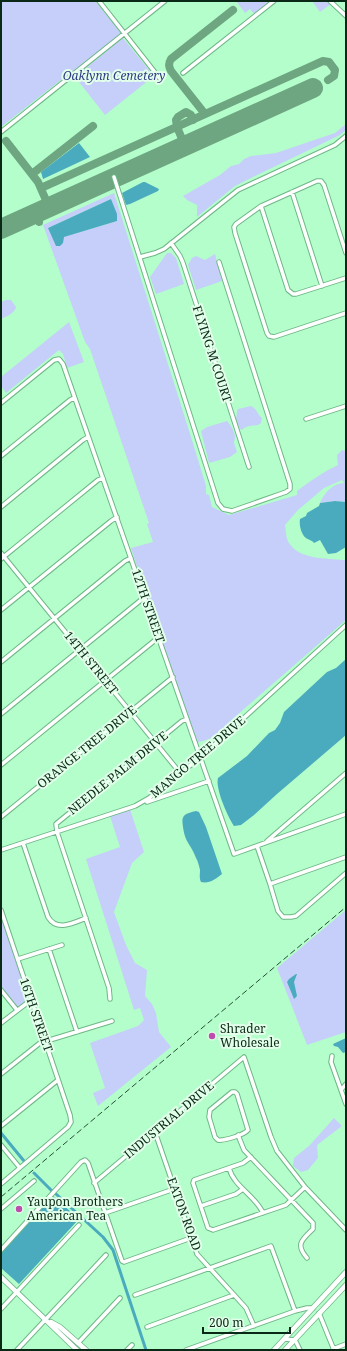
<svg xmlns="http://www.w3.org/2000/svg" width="347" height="1351" viewBox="0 0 347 1351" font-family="'Noto Serif',serif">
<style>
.green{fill:#c5cff9;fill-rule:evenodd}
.water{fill:#4aabbf}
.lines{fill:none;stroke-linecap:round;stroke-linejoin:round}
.canal{stroke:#4aabbf;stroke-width:3}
.taxiway{stroke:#6da680;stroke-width:8}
.runway{stroke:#6da680;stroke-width:20}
.minor-casing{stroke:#6fb787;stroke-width:5.5}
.major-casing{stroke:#6fb787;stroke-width:6}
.minor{stroke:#fff;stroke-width:3.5}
.major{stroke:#fff;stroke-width:4.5}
.rail{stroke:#274e35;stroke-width:1;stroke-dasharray:6 3;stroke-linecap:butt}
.poi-dot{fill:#bc4eac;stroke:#e2ffea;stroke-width:1.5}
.labels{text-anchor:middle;stroke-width:4;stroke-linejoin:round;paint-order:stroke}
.park-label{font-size:12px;font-style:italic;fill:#323b86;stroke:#e2ffea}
.street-label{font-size:12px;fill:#092815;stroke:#e2ffea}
.poi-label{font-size:12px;fill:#092815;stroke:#e2ffea;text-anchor:start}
</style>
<rect width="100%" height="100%" fill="#b3feca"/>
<!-- green -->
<path class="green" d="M1,1h94l29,36 -49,39 -4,-4 -70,55z
M236,1h36l-17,14 -5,-6 -5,4z
M312,1h16l3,3 -11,8z
M123,38l31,38 -49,39 -30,-38z
M346,124v6l-6,5 -89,43 -16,8 -38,31v-12l-10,-5 -4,-4 37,-21 11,-9 8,-2 5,-5 7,-3 25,-3 59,-20z
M114,193l77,244 15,49v8l3,1 3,12 17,8 68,-20v-4c13,-10 26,-19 41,-26l-1,-10 5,-5 4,1v51l-11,-1 -15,2c4,-10 13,-20 24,-20l-2,-3 -18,8 -26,22 -13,15c1,6 1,14 4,18 11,17 37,15 55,17l2,-1v61l-118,103c-6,13 -20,17 -33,20l-29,-85 -35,-110 22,-6 -6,-18 2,-1 -59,-174 -5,-7 -42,-117zM111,199l6,22 -54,16 -15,-9z
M167,253h4l5,5 8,26 -28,10 -6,-17z
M215,254l7,27 -26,9 -8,-25 4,-7 4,-2 9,4z
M6,300h5l5,7c-2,7 -9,9 -15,12v-17z
M69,322l15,40 -17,6 -4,-14 -4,-4 -53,43 -5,-7v-9z
M251,406c6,3 6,8 11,12l-1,5c-6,5 -12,0 -19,7l-2,-1 -4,-9 1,-9 1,-2z
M227,421c3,3 8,11 8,16 0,2 -1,4 -1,6l3,9 -7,5 -21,6 -8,-32 6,-4z
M129,806l15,46 -12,11 -18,49 12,33 9,18 12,7 -2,26 7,8 4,9 3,19 12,15 -73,59 -5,-13 12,-5 -15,-45 48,-17 6,-6 -4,-12 -6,2 -48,-151 34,-12 -11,-34z
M346,910v122l-39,13 -30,-77z
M1,914l27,83 -6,7 -5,3 -2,-1 -14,-18z
M334,1118l8,8 -25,19 1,13 -10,12 -7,2 -8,-6 1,-8 16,-13z"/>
<!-- water -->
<path class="water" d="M79,143l11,14 -47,22 -2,-7z
M143,182h2l14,7 -1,2 -28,13 -4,1 -4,-12z
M111,199l6,15v7l-53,16 -1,6 -3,3h-4l-8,-18z
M335,501l11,1v45l-10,6 -8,1 -8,-14 -6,3c-2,-3 -5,-3 -8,-5 -5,-4 -7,-13 -6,-19l6,-3 1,-3 12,-7 1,-3z
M346,659v76l-69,59 -23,21 -13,10 -7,1c-6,-9 -19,-37 -16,-48l29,-22 22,-23 6,-3 5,-7 4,-11 43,-40 9,-4z
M196,811l3,1 7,15 16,47c-6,5 -13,10 -21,8 -2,-4 -1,-8 -1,-12 -1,-4 -2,-9 -4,-12 -5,-14 -11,-15 -13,-31 -2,-12 1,-13 13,-16z
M297,974l-3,8 3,14 -3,3 -7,-17 2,-3 7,-5z
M346,1038v14l-3,1 -5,-6 -4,-1 -1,-2z
M53,1196l26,23 -60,65 -18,-16v-16z"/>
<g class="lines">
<!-- canal -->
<path class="canal" d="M1,1133l23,28
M34,1173l18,18
M56,1194l47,43 10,13 33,100"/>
<!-- taxiway -->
<path class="taxiway" d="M205,114l-34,-43c-2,-4 -3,-7 0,-12l62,-49
M6,141l32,41 11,25
M185,146l-8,-19 -1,-7 2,-3 8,-5 5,3 2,5
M32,174l61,-48
M41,188l282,-127 6,1 6,8 -1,6 -6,4
M36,213l3,9"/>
<!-- runway -->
<path class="runway" d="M1,229l312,-141"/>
<defs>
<path id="minor" d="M99,1l62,79
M330,1l16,15
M183,73l91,-72
M1,132l164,-131
M114,177l104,326 5,6 9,2 54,-19 4,-3v-5l-71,-222
M292,192l30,94
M261,206l27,84 5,4h3l50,-16
M171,243l9,13 3,7 66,204
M346,253l-22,-68 -3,-4h-4l-56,25 -25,18 -2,3 1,6 32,100 2,3 5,1 72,-24
M140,257l15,-4 9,-4 74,-59 97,-45 11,-9
M1,403l53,-43 5,-1 4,5 171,490 112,-40
M306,419l40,-13
M1,456l69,-56 4,-2
M1,507l82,-67 5,-3
M1,553l180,221
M1,559l97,-79 5,-2
M1,610l110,-89 6,-4
M1,662l124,-101 6,-3
M1,714l140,-114 4,-2
M1,765l158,-128
M147,802l62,-21
M1,817l172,-140
M267,841l79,-68
M23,843l25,74c9,15 25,6 38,1
M257,846l13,38 8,27 5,6h8l5,-1 50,-43
M1,850l134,-44 14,-8 52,-41 145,-132
M270,884l76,-27
M1,910l69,205 1,7 -3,5 -67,57
M49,949l28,83
M18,959l44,-14
M1,990l16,20
M110,999l-1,-11 -52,-156 -1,-8 126,-103 5,-2
M1,1023l30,-23
M332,1056l-1,6 15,42
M1,1074l39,-31 72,-22
M341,1090l5,-6
M232,1092h3l2,2 11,36c-4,5 -24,11 -30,10l-3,-3 -6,-20 1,-7z
M1,1126l57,-46
M155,1132l42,122 49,54 8,18
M238,1135l6,15 69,73v6c-11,11 -18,15 -6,29
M1,1145l19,23
M251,1157l-8,6 -49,17 -1,3 15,45 5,2 73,-25 19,-18
M229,1168c5,19 26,27 34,45
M94,1183l150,-126 27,80 6,14 28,36 41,43
M201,1206l35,-12 7,-5
M1,1209l33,-28
M105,1213l69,-24
M1,1250l80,-88 4,-2 3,3 34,98 2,1 67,-24
M135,1295l136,-49 24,65
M1,1309l78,-84
M319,1313l15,37
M147,1327l87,-32
M284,1339l11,1 5,10
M78,1343l42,-45
M333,1349l13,-5
M17,1350l89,-95
M127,1350l5,-5
M186,1350l109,-39 12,-3h6"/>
<path id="major" d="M1,1277l76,73
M51,1322l9,5 26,23
M274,1350l72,-78
M285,1350l61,-65"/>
</defs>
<!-- minor casing -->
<use href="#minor" class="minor-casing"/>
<!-- major casing -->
<use href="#major" class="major-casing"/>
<!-- minor -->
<use href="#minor" class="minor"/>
<!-- major -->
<use href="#major" class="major"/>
<!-- rail -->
<path class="rail" d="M1,1197l345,-290"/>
</g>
<!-- markers -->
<g class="poi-dot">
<circle cx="212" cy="1036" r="4"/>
<circle cx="19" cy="1209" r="4"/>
</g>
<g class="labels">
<!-- park labels -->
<g class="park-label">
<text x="114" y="80">Oaklynn Cemetery</text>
</g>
<!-- street labels -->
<g class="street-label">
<text transform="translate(212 354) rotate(72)" y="4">FLYING M COURT</text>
<text transform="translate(148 606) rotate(71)" y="4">12TH STREET</text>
<text transform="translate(91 663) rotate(51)" y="4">14TH STREET</text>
<text transform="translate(87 747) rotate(-39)" y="4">ORANGE TREE DRIVE</text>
<text transform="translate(198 757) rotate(-40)" y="4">MANGO TREE DRIVE</text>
<text transform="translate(118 773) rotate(-39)" y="4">NEEDLE PALM DRIVE</text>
<text transform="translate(36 1015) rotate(71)" y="4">16TH STREET</text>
<text transform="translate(169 1120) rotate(-40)" y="4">INDUSTRIAL DRIVE</text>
<text transform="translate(184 1214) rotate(70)" y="4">EATON ROAD</text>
</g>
<!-- poi labels -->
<g class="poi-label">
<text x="220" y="1033">Shrader<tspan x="220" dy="14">Wholesale</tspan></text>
<text x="27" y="1206">Yaupon Brothers<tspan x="27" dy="14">American Tea</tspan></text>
</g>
</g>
<!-- border -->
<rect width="347" height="1351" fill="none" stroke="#092815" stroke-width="4"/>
<!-- scale -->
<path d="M203 1327v6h87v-6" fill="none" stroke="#092815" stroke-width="2"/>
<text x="209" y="1327" font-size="12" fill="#092815" stroke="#e2ffea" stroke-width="3" paint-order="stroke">200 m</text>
</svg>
